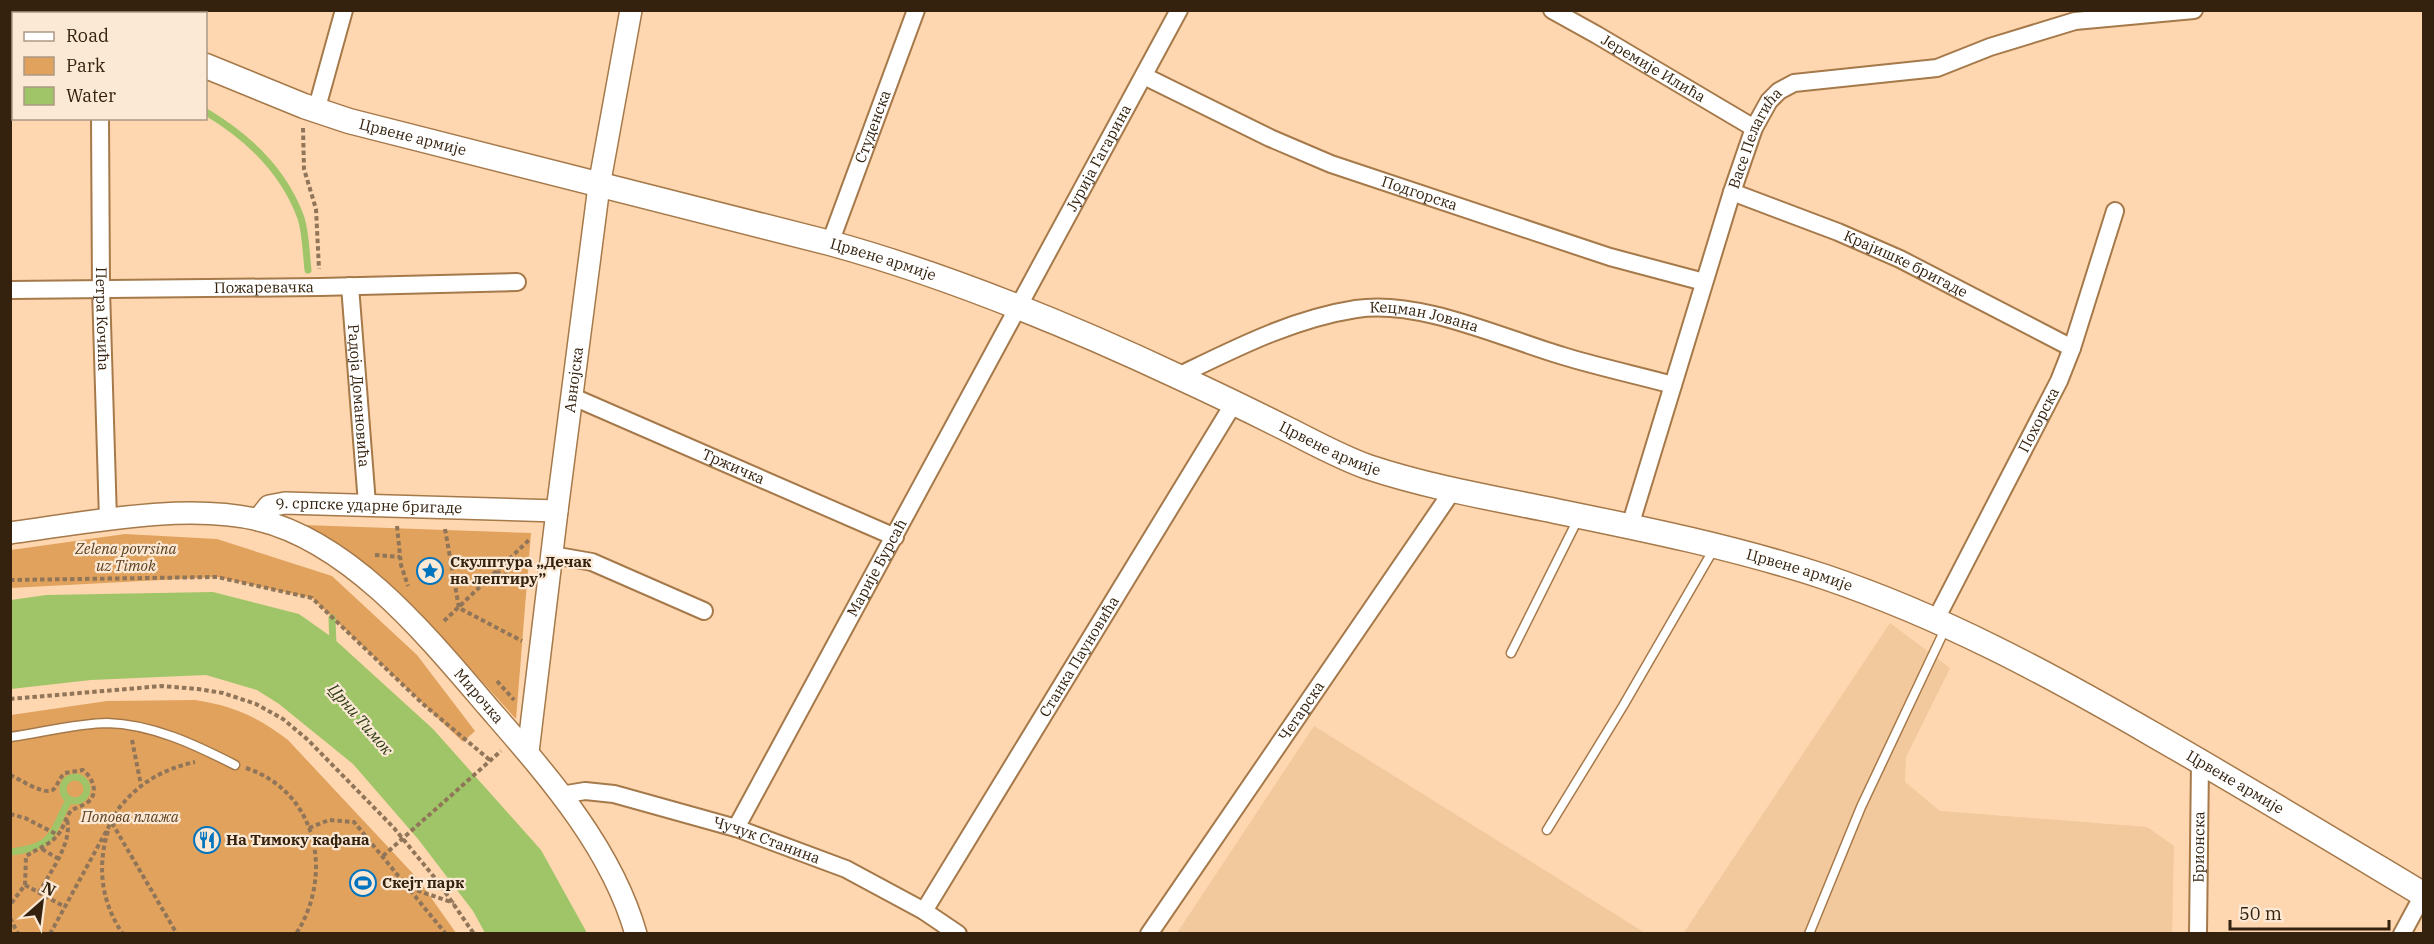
<svg xmlns="http://www.w3.org/2000/svg" width="2434" height="944" viewBox="0 0 2434 944" font-family="'IBM Plex Serif',serif">
<style>
.built{fill:#f2c89d}
.green{fill:#e1a25e}
.water{fill:#9fc568}
.lines{fill:none;stroke-linecap:round;stroke-linejoin:round}
.stream{stroke:#9fc568;stroke-width:7}
.service-casing{stroke:#a5794a;stroke-width:11}
.minor-casing{stroke:#a5794a;stroke-width:20}
.tertiary-casing{stroke:#a5794a;stroke-width:24}
.secondary-casing{stroke:#a5794a;stroke-width:27}
.path{stroke:#917559;stroke-width:4;stroke-dasharray:4.5 3;stroke-linecap:butt}
.service{stroke:#fff;stroke-width:8}
.minor{stroke:#fff;stroke-width:16}
.tertiary{stroke:#fff;stroke-width:21}
.secondary{stroke:#fff;stroke-width:24}
.labels{text-anchor:middle;stroke-width:4.5;stroke-linejoin:round;paint-order:stroke}
.street-label{font-size:15px;fill:#34220e;stroke:#fce9d5}
.park-label{font-size:15px;font-style:italic;fill:#5b3e1d;stroke:#fce9d5}
.poi-label{font-size:15px;font-weight:bold;fill:#34220e;stroke:#fce9d5;text-anchor:start}
.water-label{font-size:16px;font-style:italic;fill:#2b3a13;stroke:#fce9d5}
</style>
<rect width="100%" height="100%" fill="#fed7b0"/>
<!-- built -->
<path class="built" d="M1890,623l60,45 -44,89 -1,25 35,29 207,16 27,19 -2,87 -489,1z
M1314,726l331,207h-468z"/>
<!-- green -->
<path class="green" d="M304,525l227,8 -15,186 -85,-94 -63,-56z
M125,534l92,5 115,37 85,79 58,76 -12,11 -151,-144 -95,-21 -206,11v-38z
M195,700c38,6 62,16 93,40l130,139 38,54 -445,1v-219l96,-14z"/>
<!-- water -->
<path class="water" d="M213,592l86,22 34,24 100,91 108,121 46,83h-102l-12,-22 -55,-72 -65,-75 -74,-60 -22,-14 -51,-15 -115,5 -80,9v-89l35,-5z"/>
<g class="lines">
<!-- stream -->
<path class="stream" d="M10,53l4,1
M206,112c42,25 78,59 95,106 5,16 5,35 7,52
M332,618l1,28
M63 789a12 12 0 1 1 24 0a12 12 0 1 1-24 0Z
M10,852c44,-5 40,-16 59,-52"/>
<defs>
<path id="service" d="M1511,653l67,-134
M10,737c29,-4 70,-14 97,-14 45,1 89,22 128,42
M1547,830l76,-124 92,-159
M1809,934l52,-127 85,-180"/>
<g id="minor">
<path id="s1" d="M1552,10l45,25 157,93"/>
<path d="M168,14l1,-4"/>
<path id="s2" d="M1144,76l126,62 61,26 279,93 94,25"/>
<path d="M316,111l28,-101"/>
<path id="s3" d="M100,118l1,171 7,231"/>
<path id="s4" d="M1732,192l106,40 62,27 172,89"/>
<path id="s5" d="M830,243l86,-233"/>
<path id="s6" d="M350,286l17,218"/>
<path id="s7" d="M10,290l310,-3 197,-5"/>
<path id="s8" d="M1178,376c58,-28 114,-57 178,-67 63,-10 146,29 207,47 36,11 73,19 110,29"/>
<path id="s9" d="M571,396l324,141"/>
<path id="s10" d="M1630,526l102,-334 22,-64 15,-27 10,-10 15,-8 143,-15 53,-21 85,-26 119,-11"/>
<path d="M552,555l40,7 112,49"/>
<path id="s11" d="M1936,619l123,-238 13,-33 43,-137"/>
<path id="s12" d="M561,795l24,-4 29,3 122,34 110,41 78,42 34,23"/>
<path id="s13" d="M736,828l443,-818"/>
<path id="s14" d="M924,911l310,-508"/>
<path id="s15" d="M1149,934l304,-444"/>
<path id="s16" d="M2198,934l2,-173"/>
<path d="M2402,934l21,-39"/>
</g>
<g id="tertiary">
<path id="s17" d="M258,520l11,-14 16,-3 272,8"/>
<path id="s18" d="M10,533c75,-10 176,-31 249,-13 93,23 169,117 229,187 58,67 123,139 148,227"/>
<path id="s19" d="M528,752l29,-241 42,-325 32,-176"/>
</g>
<g id="secondary">
<path d="M14,10l12,4"/>
<path id="s20" d="M206,66l98,40 45,15 481,122c120,33 236,81 349,134 37,17 74,35 110,53 26,13 51,27 79,37 57,19 118,30 178,42 93,19 188,38 279,68 118,40 222,96 329,158 91,52 180,106 270,160"/>
</g>
</defs>
<!-- service casing -->
<use href="#service" class="service-casing"/>
<!-- minor casing -->
<use href="#minor" class="minor-casing"/>
<!-- tertiary casing -->
<use href="#tertiary" class="tertiary-casing"/>
<!-- secondary casing -->
<use href="#secondary" class="secondary-casing"/>
<!-- path -->
<path class="path" d="M303,128l1,41 12,40 3,60
M397,526l4,39 7,21
M445,529l14,79 63,33
M375,555l25,2
M496,572l31,10
M10,580l207,-3 95,21 111,106 68,57
M444,621l86,-82
M497,681l17,19
M10,699l152,-13 36,3 25,4 33,11 27,15 25,21 86,88 45,55 35,51
M132,740l9,45
M246,768c72,24 88,107 50,166
M10,775c10,4 35,22 44,14 4,-5 6,-12 11,-16l18,-3c10,8 16,23 5,32 -5,4 -12,5 -17,9 -5,6 -7,15 -11,21 -9,13 -22,16 -34,24l-1,29 -15,20
M10,814l15,4 33,17
M112,823l65,111
M309,828l20,-8 25,2 92,112
M108,831c-11,36 -7,71 15,103
M42,849l15,9
M383,856l118,-105
M25,885l40,22
M410,888l44,15
M39,893c10,-20 34,-50 28,-73
M10,918l8,16
M50,934l69,-126c20,-25 44,-39 76,-46"/>
<!-- service -->
<use href="#service" class="service"/>
<!-- minor -->
<use href="#minor" class="minor"/>
<!-- tertiary -->
<use href="#tertiary" class="tertiary"/>
<!-- secondary -->
<use href="#secondary" class="secondary"/>
</g>
<!-- icons -->
<defs>
<symbol id="sight-ring" viewBox="-11 -11 22 22"><circle r="9.5" fill="#fce9d5" stroke="#0074be" stroke-width="1.5"/><path d="M0-6L1.8-2.2L6-1.7L2.9 1.2L3.7 5.4L0 3.3L-3.7 5.4L-2.9 1.2L-6-1.7L-1.8-2.2Z" fill="#0074be"/></symbol>
<symbol id="restaurant-ring" viewBox="-11 -11 22 22"><circle r="9.5" fill="#fce9d5" stroke="#0074be" stroke-width="1.5"/><path d="M-5-6h1v4h1v-4h1v4h1v-4h1v5L-1.5 .5V6h-2V.5L-5-1ZM5-6V6H3V1.5H1.5Q1.5-4 5-6Z" fill="#0074be"/></symbol>
<symbol id="stadium-ring" viewBox="-11 -11 22 22"><circle r="9.5" fill="#fce9d5" stroke="#0074be" stroke-width="1.5"/><path d="M0-5a6.5 5 0 1 0 0 10a6.5 5 0 1 0 0-10ZM-3.5-1.8h7v3.6h-7Z" fill="#0074be"/></symbol>
</defs>
<g fill-rule="evenodd">
<use href="#sight-ring" x="415" y="556" width="30" height="30"/>
<use href="#restaurant-ring" x="192" y="825" width="30" height="30"/>
<use href="#stadium-ring" x="348" y="868" width="30" height="30"/>
</g>
<g class="labels">
<!-- street labels -->
<g class="street-label">
<text dy="5" stroke="none"><textPath href="#s1" startOffset="117">Јеремије Илића</textPath></text>
<text dy="5" stroke="none"><textPath href="#s5" startOffset="124">Студенска</textPath></text>
<text dy="5" stroke="none"><textPath href="#s20" startOffset="219">Црвене армије</textPath></text>
<text dy="5" stroke="none"><textPath href="#s10" startOffset="408">Васе Пелагића</textPath></text>
<text dy="5" stroke="none"><textPath href="#s13" startOffset="762">Јурија Гагарина</textPath></text>
<text dy="5" stroke="none"><textPath href="#s2" startOffset="300">Подгорска</textPath></text>
<text dy="5" stroke="none"><textPath href="#s20" startOffset="705">Црвене армије</textPath></text>
<text dy="5" stroke="none"><textPath href="#s4" startOffset="188">Крајишке бригаде</textPath></text>
<text dy="5" stroke="none"><textPath href="#s7" startOffset="254">Пожаревачка</textPath></text>
<text dy="5" stroke="none"><textPath href="#s3" startOffset="201">Петра Кочића</textPath></text>
<text dy="5" stroke="none"><textPath href="#s8" startOffset="260">Кецман Јована</textPath></text>
<text dy="5" stroke="none"><textPath href="#s19" startOffset="375">Авнојска</textPath></text>
<text dy="5" stroke="none"><textPath href="#s6" startOffset="110">Радоја Домановића</textPath></text>
<text dy="5" stroke="none"><textPath href="#s11" startOffset="224">Похорска</textPath></text>
<text dy="5" stroke="none"><textPath href="#s20" startOffset="1191">Црвене армије</textPath></text>
<text dy="5" stroke="none"><textPath href="#s9" startOffset="177">Тржичка</textPath></text>
<text dy="5" stroke="none"><textPath href="#s17" startOffset="118">9. српске ударне бригаде</textPath></text>
<text dy="5" stroke="none"><textPath href="#s13" startOffset="296">Марије Бурсаћ</textPath></text>
<text dy="5" stroke="none"><textPath href="#s20" startOffset="1677">Црвене армије</textPath></text>
<text dy="5" stroke="none"><textPath href="#s14" startOffset="298">Станка Пауновића</textPath></text>
<text dy="5" stroke="none"><textPath href="#s18" startOffset="537">Мирочка</textPath></text>
<text dy="5" stroke="none"><textPath href="#s15" startOffset="270">Чегарска</textPath></text>
<text dy="5" stroke="none"><textPath href="#s20" startOffset="2163">Црвене армије</textPath></text>
<text dy="5" stroke="none"><textPath href="#s12" startOffset="213">Чучук Станина</textPath></text>
<text dy="5" stroke="none"><textPath href="#s16" startOffset="87">Брионска</textPath></text>
</g>
<!-- park labels -->
<g class="park-label">
<text x="126" y="554">Zelena povrsina<tspan x="126" dy="17">uz Timok</tspan></text>
<text x="130" y="822">Попова плажа</text>
</g>
<!-- poi labels -->
<g class="poi-label">
<text x="450" y="567">Скулптура „Дечак<tspan x="450" dy="17">на лептиру”</tspan></text>
<text x="226" y="845">На Тимоку кафана</text>
<text x="382" y="888">Скејт парк</text>
</g>
<!-- water labels -->
<g class="water-label">
<text transform="translate(361 719) rotate(49)" y="6">Црни Тимок</text>
</g>
</g>
<!-- border -->
<rect width="2434" height="944" fill="none" stroke="#34220e" stroke-width="24"/>
<!-- legend -->
<rect x="12" y="12" width="195" height="108" fill="#fce9d5" stroke="#ac9985" stroke-width="1.5"/>
<rect x="24" y="32" width="30" height="9" fill="#ffffff" stroke="#ac9985" stroke-width="1.5"/>
<text x="66" y="42" font-size="18" fill="#34220e">Road</text>
<rect x="24" y="57" width="30" height="18" fill="#e1a25e" stroke="#ac9985" stroke-width="1.5"/>
<text x="66" y="72" font-size="18" fill="#34220e">Park</text>
<rect x="24" y="87" width="30" height="18" fill="#9fc568" stroke="#ac9985" stroke-width="1.5"/>
<text x="66" y="102" font-size="18" fill="#34220e">Water</text>
<!-- north arrow -->
<g transform="translate(42 902) rotate(28)" stroke="#fce9d5" stroke-width="4.5" paint-order="stroke">
<path d="M0-4.5L10 22L0 15L-10 22Z" fill="#34220e"/>
<text y="-9" font-size="16" font-weight="bold" text-anchor="middle" fill="#34220e">N</text>
</g>
<!-- scale -->
<path d="M2230 920v9h159v-9" fill="none" stroke="#34220e" stroke-width="3"/>
<text x="2239" y="920" font-size="18" fill="#34220e" stroke="#fce9d5" stroke-width="4.5" paint-order="stroke">50 m</text>
</svg>
